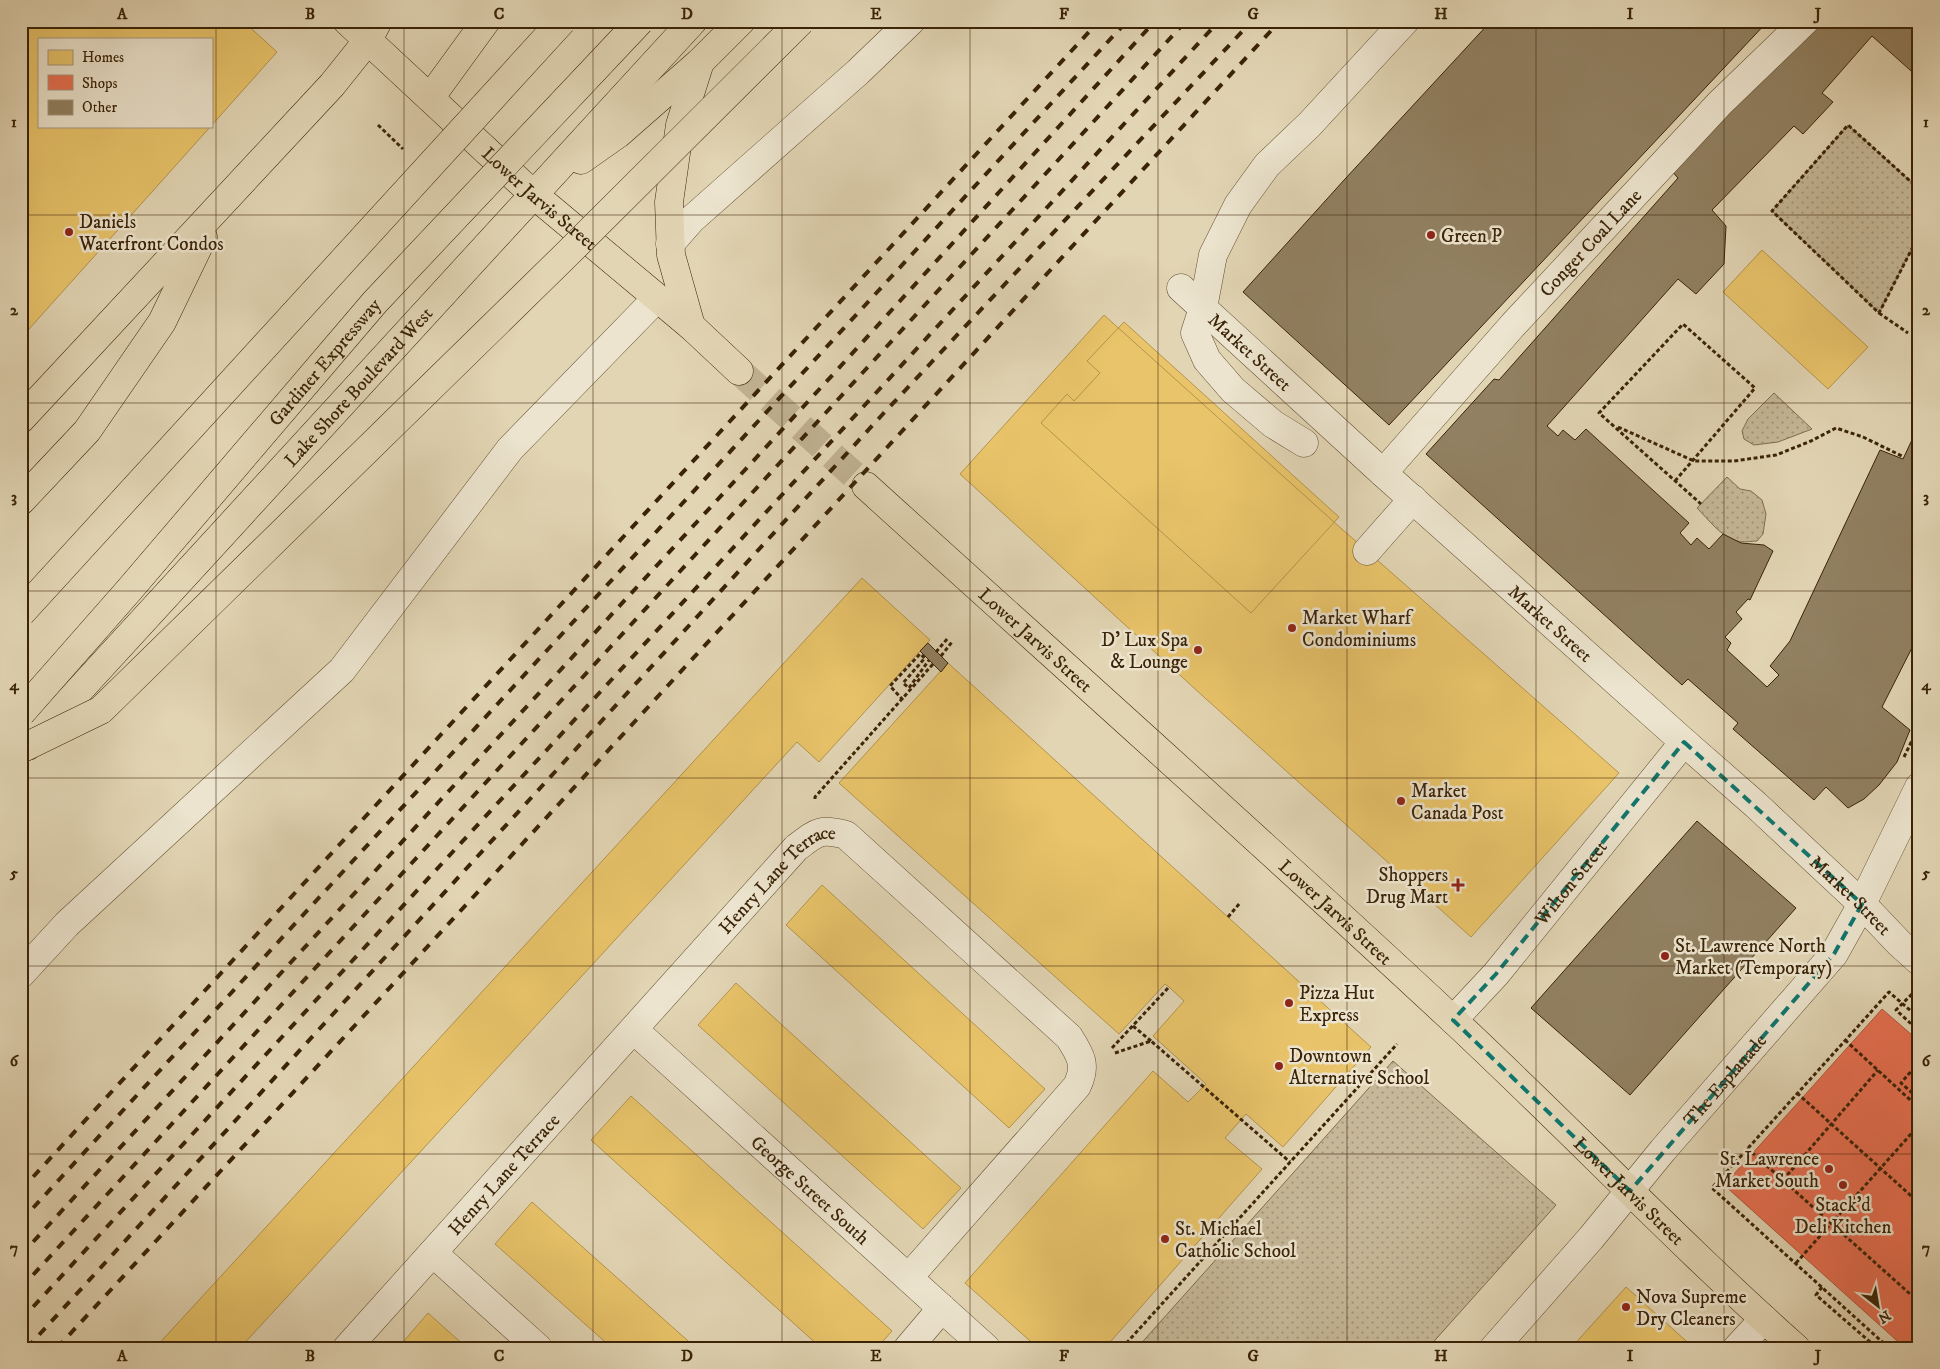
<svg xmlns="http://www.w3.org/2000/svg" width="1940" height="1369" viewBox="0 0 1940 1369" font-family="'IM FELL DW Pica',serif">
<style>
.park{fill:url(#park-dots);stroke:#806d4f}
.homes{fill:#e9c46a;stroke:#b4944c}
.shops{fill:#e76f51;stroke:#b3583b}
.building{fill:#918061;stroke:#3a2307}
.lines{fill:none;stroke-linecap:round;stroke-linejoin:round}
.major-tunnel{stroke:#c0b191;stroke-width:28;stroke-dasharray:28 14;stroke-linecap:butt}
.minor-casing{stroke:#645032;stroke-width:29}
.major-casing{stroke:#3a2307;stroke-width:29}
.highway-casing{stroke:#3a2307;stroke-width:29}
.path{stroke:#3a2307;stroke-width:3;stroke-dasharray:4 2.5;stroke-linecap:butt}
.minor{stroke:#ece4ce;stroke-width:28}
.major{stroke:#e2d5b4;stroke-width:28}
.highway{stroke:#e2d5b4;stroke-width:28}
.rail{stroke:#3a2307;stroke-width:4;stroke-dasharray:9 9;stroke-linecap:butt}
.highway-bridge-casing{stroke:#3a2307;stroke-width:29;stroke-linecap:butt}
.path-bridge{stroke:#3a2307;stroke-width:3;stroke-dasharray:4 2.5;stroke-linecap:butt}
.highway-bridge{stroke:#e2d5b4;stroke-width:28}
.marked{fill:none;stroke:#0f766e;stroke-width:4;stroke-dasharray:10 6;stroke-linejoin:round}
.grid{fill:none;stroke:#3a2307;stroke-width:1;stroke-opacity:0.55}
.poi-dot{fill:#8f2418;stroke:#ece4ce;stroke-width:2}
.labels{text-anchor:middle;stroke-width:5;stroke-linejoin:round;paint-order:stroke}
.street-label{font-size:19px;fill:#3a2307;stroke:#ece4ce}
.poi-label{font-size:19px;fill:#3a2307;stroke:#ece4ce;text-anchor:start}
.neatline{fill:none;stroke:#3a2307;stroke-width:2}
.grid-label{font-size:16px;text-anchor:middle;font-weight:bold;fill:#3a2307}
</style>
<defs>
<pattern id="park-dots" width="8" height="8" patternUnits="userSpaceOnUse" patternTransform="scale(1.25)"><rect width="8" height="8" fill="#c5b797"/><path d="M2 2h.1M6 6h.1" fill="none" stroke="#a19479" stroke-width="1.8" stroke-linecap="round"/></pattern>
</defs>
<rect width="100%" height="100%" fill="#e2d5b4"/>
<filter id="stains"><feTurbulence type="fractalNoise" baseFrequency=".004" numOctaves="4"/><feColorMatrix values="0 0 0 0 .2 0 0 0 0 .09 0 0 0 0 .02 0 0 0 .5 -.17"/></filter>
<radialGradient id="worn" r=".72"><stop offset=".6" stop-color="#630" stop-opacity="0"/><stop offset="1" stop-color="#630" stop-opacity=".3"/></radialGradient>
<!-- park -->
<path class="park" d="M1848,125l71,64v46l-40,78 -107,-102z
M1774,393l38,36 -34,13 -24,3 -10,-6 -2,-8 6,-12z
M1727,477l13,12 11,2 11,9 4,14 -3,20 -6,7c-6,0 -14,2 -20,0 -17,-5 -28,-21 -40,-33z
M1393,1061l163,144 -128,143h-291z"/>
<!-- homes -->
<path class="homes" d="M21,21h222l34,31 -66,74v-87h-172v87h172l-190,212z
M1762,250l106,97 -40,42 -105,-97z
M1104,315l230,207 285,251 -148,164 -266,-239 -245,-224z
M1124,322l215,195 -88,96 -210,-190 26,-29 7,7 26,-28 -13,-12z
M862,578l68,62 -111,122 -22,-20 -557,606h-85z
M948,663l423,384 -88,100 -37,-33 -21,24 37,31 -157,179h-67l-73,-65 188,-212 35,31 18,-18 -53,-48 31,-35 -15,-14 -4,-3 -46,50 -280,-251z
M822,885l223,204 -36,39 -223,-203z
M736,983l225,205 -38,41 -225,-204z
M631,1096l261,235 -15,17h-56l-230,-208z
M532,1202l164,146h-84l-117,-104z
M1626,1287l68,61h-123z
M428,1313l39,35h-69z"/>
<!-- shops -->
<path class="shops" d="M1882,1009l37,32v307h-14l-181,-163z"/>
<!-- building -->
<path class="building" d="M1491,21h277l-379,404 -146,-133 102,-113z
M1811,21h108v57l-47,-42 -50,57 11,9 -30,32 -9,-8 -82,84 14,16 -2,38 -28,30 -18,-15 -131,147 11,10 5,-6 12,10 11,-11 103,94 -9,10 11,12 6,-7 12,11 14,-15 18,9 23,2 9,6 -23,49 -2,-1 -12,13 6,7 -17,18 6,6 -4,7 40,37 12,-12 -9,-9 20,-25 90,-191 23,9 16,-34v209l-37,73 28,23 -13,32 -18,23 -15,14 -16,9 -22,-21 -12,13 -81,-71 5,-6 -50,-44 -6,6 -256,-231 68,-75 5,1 179,-202 -7,-8z
M928,643l20,20 -7,9 -21,-21z
M1697,821l99,87 -166,187 -99,-87z"/>
<g class="lines">
<!-- major-tunnel -->
<path class="major-tunnel" d="M739,371l127,115"/>
<defs>
<g id="minor">
<path d="M670,244l21,-24 167,-148 53,-51"/>
<path id="s1" d="M1181,288l202,185 301,269 72,63 106,99 37,39 20,18"/>
<path d="M1304,443l-31,-19 -40,-34 -26,-30 -12,-27 8,-25 10,-53 25,-50 29,-40 42,-40 96,-104"/>
<path id="s2" d="M1383,473l130,-148 207,-222 85,-82"/>
<path d="M1367,551l46,-52"/>
<path d="M21,974l46,-50 275,-254 168,-221 147,-151"/>
<path id="s3" d="M1453,1020l43,-46 188,-232"/>
<path id="s4" d="M634,1030l352,318"/>
<path d="M433,1253l105,95"/>
<path id="s5" d="M347,1348l449,-500c21,-16 24,-20 50,-13l223,202c12,19 18,28 8,49l-168,191"/>
<path d="M908,1348l34,-40"/>
<path id="s6" d="M1494,1348l97,-110 72,-88 171,-196 28,-50 57,-117"/>
<path d="M1737,1348l27,-29"/>
</g>
<g id="major">
<path id="s7" d="M347,21l186,173 158,132 48,45"/>
<path id="s8" d="M866,486c195,177 392,352 585,532 116,108 226,224 345,330"/>
</g>
<g id="highway">
<path d="M430,98l56,-77"/>
<path d="M581,160l37,-26 82,-72 41,-41"/>
<path d="M691,326l-20,-71 -2,-53 11,-77 20,-63"/>
<path d="M21,419l311,-334 36,-45 10,-19"/>
<path d="M21,501l66,-70 75,-109 41,-85"/>
<path id="s9" d="M28,746l665,-725"/>
</g>
</defs>
<!-- minor casing -->
<use href="#minor" class="minor-casing"/>
<!-- major casing -->
<use href="#major" class="major-casing"/>
<!-- highway casing -->
<use href="#highway" class="highway-casing"/>
<!-- path -->
<path class="path" d="M378,125l25,24
M1919,189l-71,-64 -76,86 107,102 40,-78
M1879,313l29,20
M1618,427l76,34h40l42,-6 35,-14 25,-13 27,9 41,20
M1675,481l80,-93 -72,-64 -84,89 102,91
M936,652l12,-14
M941,656l11,-14
M903,700l-13,-14 30,-32 5,4 -22,25 6,5 20,-28
M1904,757l15,-31
M815,799v-2l118,-133
M1228,917l12,-14
M1912,994l-16,16 23,21
M1133,1026l18,15
M1845,1040l74,68
M1112,1048l57,-61
M1115,1053l36,-12 139,121
M1919,1062l-18,21 18,16
M1797,1093l122,110
M1747,1148l172,154
M1783,1180l95,-110
M1796,1263l123,-138
M1822,1287l-6,8 61,53
M1122,1348l275,-304"/>
<!-- minor -->
<use href="#minor" class="minor"/>
<!-- major -->
<use href="#major" class="major"/>
<!-- highway -->
<use href="#highway" class="highway"/>
<!-- rail -->
<path class="rail" d="M21,1190l1078,-1169
M21,1221l1106,-1200
M21,1255l817,-886 317,-348
M21,1288l1165,-1267
M21,1320l1198,-1299
M27,1348l855,-933 370,-394
M57,1348c409,-442 815,-885 1223,-1327"/>
<defs>
<g id="highway-bridge">
<path d="M21,613l541,-592"/>
<path id="s10" d="M21,713l109,-124 245,-287 265,-281"/>
<path d="M21,749l80,-39 465,-455 235,-234"/>
</g>
</defs>
<!-- highway-bridge casing -->
<use href="#highway-bridge" class="highway-bridge-casing"/>
<!-- path-bridge -->
<path class="path-bridge" d="M1889,1348l-177,-160 177,-196 30,26"/>
<!-- highway-bridge -->
<use href="#highway-bridge" class="highway-bridge"/>
</g>
<!-- marked area -->
<path class="marked" d="M1684,742l178,162 -28,50 -204,237 -177,-171 43,-46z"/>
<!-- grid -->
<path class="grid" d="M216,21v1327M404,21v1327M593,21v1327M782,21v1327M970,21v1327M1158,21v1327M1347,21v1327M1536,21v1327M1724,21v1327M21,215h1898M21,403h1898M21,591h1898M21,778h1898M21,966h1898M21,1154h1898"/>
<!-- markers -->
<g class="poi-dot">
<circle cx="69" cy="232" r="5"/>
<circle cx="1431" cy="235" r="5"/>
<circle cx="1292" cy="628" r="5"/>
<circle cx="1198" cy="650" r="5"/>
<circle cx="1401" cy="801" r="5"/>
<path d="M1455.5 877.5h5v5h5v5h-5v5h-5v-5h-5v-5h5z"/>
<circle cx="1665" cy="956" r="5"/>
<circle cx="1289" cy="1003" r="5"/>
<circle cx="1279" cy="1066" r="5"/>
<circle cx="1829" cy="1169" r="5"/>
<circle cx="1843" cy="1185" r="5"/>
<circle cx="1165" cy="1239" r="5"/>
<circle cx="1626" cy="1307" r="5"/>
</g>
<g class="labels">
<!-- street labels -->
<g class="street-label">
<text dy="7" stroke="none"><textPath href="#s7" startOffset="262">Lower Jarvis Street</textPath></text>
<text dy="7" stroke="none"><textPath href="#s2" startOffset="310">Conger Coal Lane</textPath></text>
<text dy="7" stroke="none"><textPath href="#s1" startOffset="94">Market Street</textPath></text>
<text dy="7" stroke="none"><textPath href="#s10" startOffset="464">Gardiner Expressway</textPath></text>
<text dy="7" stroke="none"><textPath href="#s9" startOffset="488">Lake Shore Boulevard West</textPath></text>
<text dy="7" stroke="none"><textPath href="#s1" startOffset="499">Market Street</textPath></text>
<text dy="7" stroke="none"><textPath href="#s8" startOffset="229">Lower Jarvis Street</textPath></text>
<text dy="7" stroke="none"><textPath href="#s3" startOffset="181">Wilton Street</textPath></text>
<text dy="7" stroke="none"><textPath href="#s5" startOffset="639">Henry Lane Terrace</textPath></text>
<text dy="7" stroke="none"><textPath href="#s1" startOffset="904">Market Street</textPath></text>
<text dy="7" stroke="none"><textPath href="#s8" startOffset="634">Lower Jarvis Street</textPath></text>
<text dy="7" stroke="none"><textPath href="#s6" startOffset="354">The Esplanade</textPath></text>
<text dy="7" stroke="none"><textPath href="#s5" startOffset="234">Henry Lane Terrace</textPath></text>
<text dy="7" stroke="none"><textPath href="#s4" startOffset="238">George Street South</textPath></text>
<text dy="7" stroke="none"><textPath href="#s8" startOffset="1039">Lower Jarvis Street</textPath></text>
</g>
<!-- poi labels -->
<g class="poi-label">
<text x="79" y="228">Daniels<tspan x="79" dy="22">Waterfront Condos</tspan></text>
<text x="1441" y="242">Green P</text>
<text x="1302" y="624">Market Wharf<tspan x="1302" dy="22">Condominiums</tspan></text>
<text x="1188" y="646" text-anchor="end">D' Lux Spa<tspan x="1188" dy="22">&amp; Lounge</tspan></text>
<text x="1411" y="797">Market<tspan x="1411" dy="22">Canada Post</tspan></text>
<text x="1448" y="881" text-anchor="end">Shoppers<tspan x="1448" dy="22">Drug Mart</tspan></text>
<text x="1675" y="952">St. Lawrence North<tspan x="1675" dy="22">Market (Temporary)</tspan></text>
<text x="1299" y="999">Pizza Hut<tspan x="1299" dy="22">Express</tspan></text>
<text x="1289" y="1062">Downtown<tspan x="1289" dy="22">Alternative School</tspan></text>
<text x="1819" y="1165" text-anchor="end">St. Lawrence<tspan x="1819" dy="22">Market South</tspan></text>
<text x="1843" y="1211" text-anchor="middle">Stack'd<tspan x="1843" dy="22">Deli Kitchen</tspan></text>
<text x="1175" y="1235">St. Michael<tspan x="1175" dy="22">Catholic School</tspan></text>
<text x="1636" y="1303">Nova Supreme<tspan x="1636" dy="22">Dry Cleaners</tspan></text>
</g>
</g>
<!-- margin -->
<rect width="1940" height="1369" fill="none" stroke="#e2d5b4" stroke-width="55"/>
<!-- legend -->
<rect x="38" y="38" width="175" height="90" fill="#ece4ce" stroke="#a5977e"/>
<rect x="48" y="50" width="25" height="15" fill="#e9c46a" stroke="#a5977e"/>
<text x="82" y="62" font-size="15" fill="#3a2307">Homes</text>
<rect x="48" y="75" width="25" height="15" fill="#e76f51" stroke="#a5977e"/>
<text x="82" y="88" font-size="15" fill="#3a2307">Shops</text>
<rect x="48" y="100" width="25" height="15" fill="#918061" stroke="#a5977e"/>
<text x="82" y="112" font-size="15" fill="#3a2307">Other</text>
<!-- north arrow -->
<g transform="translate(1878 1306) rotate(149)" stroke="#ece4ce" stroke-width="4" paint-order="stroke">
<path d="M0-4L9 19L0 12L-9 19Z" fill="#3a2307"/>
<text y="-8" font-size="14" font-weight="bold" text-anchor="middle" fill="#3a2307">N</text>
</g>
<rect x="28" y="28" width="1884" height="1314" class="neatline"/>
<g class="grid-label">
<text x="122" y="19">A</text>
<text x="310" y="19">B</text>
<text x="499" y="19">C</text>
<text x="687" y="19">D</text>
<text x="876" y="19">E</text>
<text x="1064" y="19">F</text>
<text x="1253" y="19">G</text>
<text x="1441" y="19">H</text>
<text x="1630" y="19">I</text>
<text x="1818" y="19">J</text>
<text x="14" y="127">1</text>
<text x="1926" y="127">1</text>
<text x="14" y="315">2</text>
<text x="1926" y="315">2</text>
<text x="14" y="502">3</text>
<text x="1926" y="502">3</text>
<text x="14" y="690">4</text>
<text x="1926" y="690">4</text>
<text x="14" y="878">5</text>
<text x="1926" y="878">5</text>
<text x="14" y="1066">6</text>
<text x="1926" y="1066">6</text>
<text x="14" y="1253">7</text>
<text x="1926" y="1253">7</text>
<text x="122" y="1361">A</text>
<text x="310" y="1361">B</text>
<text x="499" y="1361">C</text>
<text x="687" y="1361">D</text>
<text x="876" y="1361">E</text>
<text x="1064" y="1361">F</text>
<text x="1253" y="1361">G</text>
<text x="1441" y="1361">H</text>
<text x="1630" y="1361">I</text>
<text x="1818" y="1361">J</text>
</g>
<rect width="100%" height="100%" filter="url(#stains)"/>
<rect width="100%" height="100%" fill="url(#worn)"/>
</svg>
